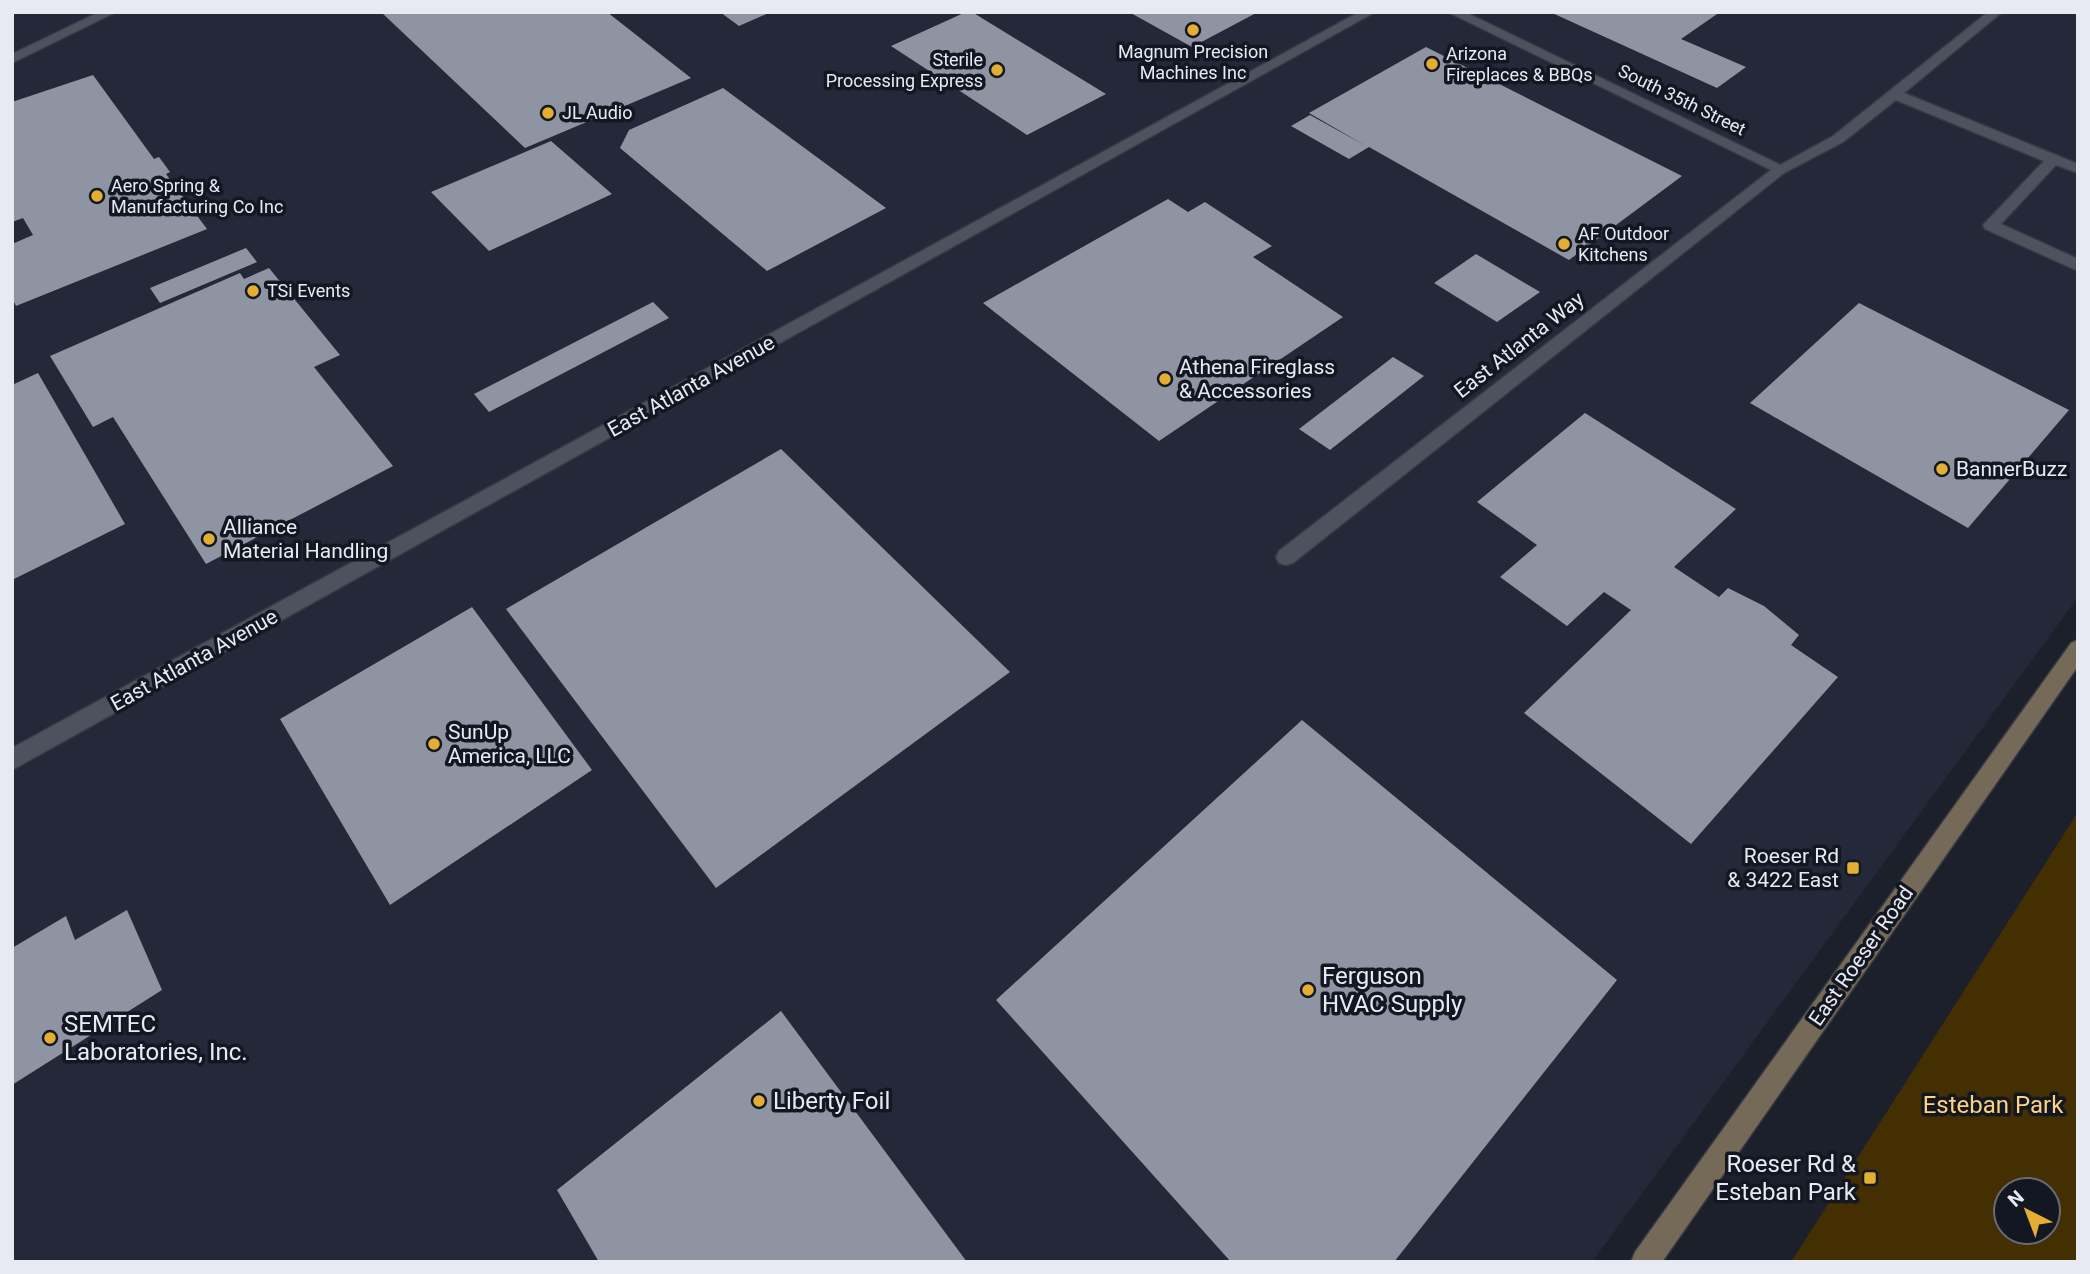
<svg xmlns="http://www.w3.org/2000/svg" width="2090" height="1274" viewBox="0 0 2090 1274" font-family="Roboto,sans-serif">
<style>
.built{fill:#232939}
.green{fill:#432f01;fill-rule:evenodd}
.building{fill:#8f94a2}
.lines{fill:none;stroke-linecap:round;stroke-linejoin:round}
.lane-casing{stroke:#383a44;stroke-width:3}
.street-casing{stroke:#383a44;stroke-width:3}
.secondary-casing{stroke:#383a44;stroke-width:3}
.lane{fill:#4d525f;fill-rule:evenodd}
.street{fill:#4d525f;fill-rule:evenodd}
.secondary{fill:#746a57;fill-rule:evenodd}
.poi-dot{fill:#e4ae35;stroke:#131721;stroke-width:2.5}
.labels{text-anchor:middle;stroke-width:7;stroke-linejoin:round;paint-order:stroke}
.far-poi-label{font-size:18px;fill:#e7eaf2;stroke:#131721;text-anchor:start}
.far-street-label{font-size:18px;fill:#e7eaf2;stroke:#131721}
.street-label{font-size:21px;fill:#e7eaf2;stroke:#131721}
.poi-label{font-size:21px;fill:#e7eaf2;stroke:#131721;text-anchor:start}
.near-poi-label{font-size:24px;fill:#e7eaf2;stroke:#131721;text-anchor:start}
.near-park-label{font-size:24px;fill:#fed27d;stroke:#131721}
</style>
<rect width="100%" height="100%" fill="#1c202b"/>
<!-- built -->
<path class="built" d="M12,12h2066v585l-486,665h-1580z"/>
<!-- green -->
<path class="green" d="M2078,812v450h-287zM2006,1190h42v42h-42z"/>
<!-- building -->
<path class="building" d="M381,12h226l84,66 -166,70z
M720,12h51l-32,14z
M966,12h6l134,82 -79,41 -136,-89z
M1129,12h129l-66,35z
M1550,12h170l-39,27 65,28 -29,21z
M1426,47l256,129 -113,84 -200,-113 -20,12 -58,-33 19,-11 56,31 -57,-33z
M93,75l61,84 5,-2 11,15 -4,2 41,55 -191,77 -4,-8v-54l21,-9 -10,-17 -11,4v-120z
M723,88l163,120 -119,63 -147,-123 9,-18z
M551,141l61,53 -123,57 -58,-59z
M1168,199l20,13 17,-10 67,44 -19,11 90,60 -184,124 -176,-138z
M246,248l11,14 -97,41 -10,-15z
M1476,254l64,38 -43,30 -63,-39z
M269,268l71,87 -26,12 79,99 -187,98 -93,-147 -20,10 -43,-71 190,-83 4,6z
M653,302l16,16 -180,94 -15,-18z
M1859,303l210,107 -101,118 -218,-125z
M1393,357l31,19 -94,74 -31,-21z
M38,373l87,151 -113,56v-195z
M1585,413l151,96 -62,58 45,30 9,-9 36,18 35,29 -8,10 47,32 -147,167 -167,-131 107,-103 -27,-18 -37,34 -67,-49 37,-32 -60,-43z
M781,449l229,223 -294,216 -210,-279z
M472,607l120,163 -202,135 -110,-186z
M1302,720l315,260 -223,282h-163l-235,-262z
M127,910l35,80 -150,95v-137l54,-32 9,24z
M781,1011l186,251h-368l-42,-72z"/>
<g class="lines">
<defs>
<path id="lane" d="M1988,12h14l-98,81 174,71v9l-22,-8 -55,59 77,35v12l-93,-42 -2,-4 61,-64 -148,-61 -53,42 -57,30 -5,2 -8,-5 60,-33z"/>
<path id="street" d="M99,12h17l-104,51v-9z
M1359,12h16l-1363,758v-22z
M1448,12h17l324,157 -496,394 -7,2 -7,-2 -3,-6 3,-6 492,-381z"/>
<path id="secondary" d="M2078,640v26l-416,596h-31l4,-10 436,-609z"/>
</defs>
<!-- lane casing -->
<use href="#lane" class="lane-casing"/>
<!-- street casing -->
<use href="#street" class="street-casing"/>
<!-- secondary casing -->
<use href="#secondary" class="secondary-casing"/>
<!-- lane -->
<use href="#lane" class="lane"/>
<!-- street -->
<use href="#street" class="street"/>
<!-- secondary -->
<use href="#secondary" class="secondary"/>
</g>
<!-- markers -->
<g class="poi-dot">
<circle cx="1193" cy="30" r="7"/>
<circle cx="1432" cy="64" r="7"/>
<circle cx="997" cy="70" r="7"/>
<circle cx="548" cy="113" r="7"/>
<circle cx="97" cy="196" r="7"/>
<circle cx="1564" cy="244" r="7"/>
<circle cx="253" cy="291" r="7"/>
<circle cx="1165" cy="379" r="7"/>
<circle cx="1942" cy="469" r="7"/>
<circle cx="209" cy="539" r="7"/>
<circle cx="434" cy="744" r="7"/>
<rect x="1846" y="861" width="14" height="14" rx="3.5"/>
<circle cx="1308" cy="990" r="7"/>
<circle cx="50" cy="1038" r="7"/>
<circle cx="759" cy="1101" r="7"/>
<rect x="1863" y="1171" width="14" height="14" rx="3.5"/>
</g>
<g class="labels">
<!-- far-poi labels -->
<g class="far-poi-label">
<text x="1193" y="58" text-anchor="middle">Magnum Precision<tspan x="1193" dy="21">Machines Inc</tspan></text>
<text x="1446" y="60">Arizona<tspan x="1446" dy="21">Fireplaces &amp; BBQs</tspan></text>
<text x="983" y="66" text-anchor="end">Sterile<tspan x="983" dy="21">Processing Express</tspan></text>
<text x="562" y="119">JL Audio</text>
<text x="111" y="192">Aero Spring &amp;<tspan x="111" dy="21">Manufacturing Co Inc</tspan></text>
<text x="1578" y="240">AF Outdoor<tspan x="1578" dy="21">Kitchens</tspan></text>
<text x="267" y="297">TSi Events</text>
</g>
<!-- far-street labels -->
<g class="far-street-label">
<text transform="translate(1682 100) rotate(26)" y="6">South 35th Street</text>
</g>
<!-- street labels -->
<g class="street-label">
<text transform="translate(1519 345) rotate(-38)" y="7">East Atlanta Way</text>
<text transform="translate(691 386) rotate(-29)" y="7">East Atlanta Avenue</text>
<text transform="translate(194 660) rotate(-29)" y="7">East Atlanta Avenue</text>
<text transform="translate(1861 956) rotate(-55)" y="7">East Roeser Road</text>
</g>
<!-- poi labels -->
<g class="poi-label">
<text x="1179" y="374">Athena Fireglass<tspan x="1179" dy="24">&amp; Accessories</tspan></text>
<text x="1956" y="476">BannerBuzz</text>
<text x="223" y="534">Alliance<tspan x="223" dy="24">Material Handling</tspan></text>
<text x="448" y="739">SunUp<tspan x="448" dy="24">America, LLC</tspan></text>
<text x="1839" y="863" text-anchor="end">Roeser Rd<tspan x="1839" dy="24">&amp; 3422 East</tspan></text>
</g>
<!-- near-poi labels -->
<g class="near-poi-label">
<text x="1322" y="984">Ferguson<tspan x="1322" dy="28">HVAC Supply</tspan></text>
<text x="64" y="1032">SEMTEC<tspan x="64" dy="28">Laboratories, Inc.</tspan></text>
<text x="773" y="1109">Liberty Foil</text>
<text x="1856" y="1172" text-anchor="end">Roeser Rd &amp;<tspan x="1856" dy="28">Esteban Park</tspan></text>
</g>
<!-- near-park labels -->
<g class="near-park-label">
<text x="1993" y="1113">Esteban Park</text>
</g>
</g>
<!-- border -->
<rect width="2090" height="1274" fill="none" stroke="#e7eaf2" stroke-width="28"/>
<!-- north arrow -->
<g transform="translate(2027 1211) rotate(318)"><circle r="33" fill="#131721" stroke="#686b75" stroke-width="2"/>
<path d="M0-5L12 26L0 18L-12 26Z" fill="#e4ae35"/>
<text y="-10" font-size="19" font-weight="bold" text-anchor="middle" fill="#e7eaf2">N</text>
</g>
</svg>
